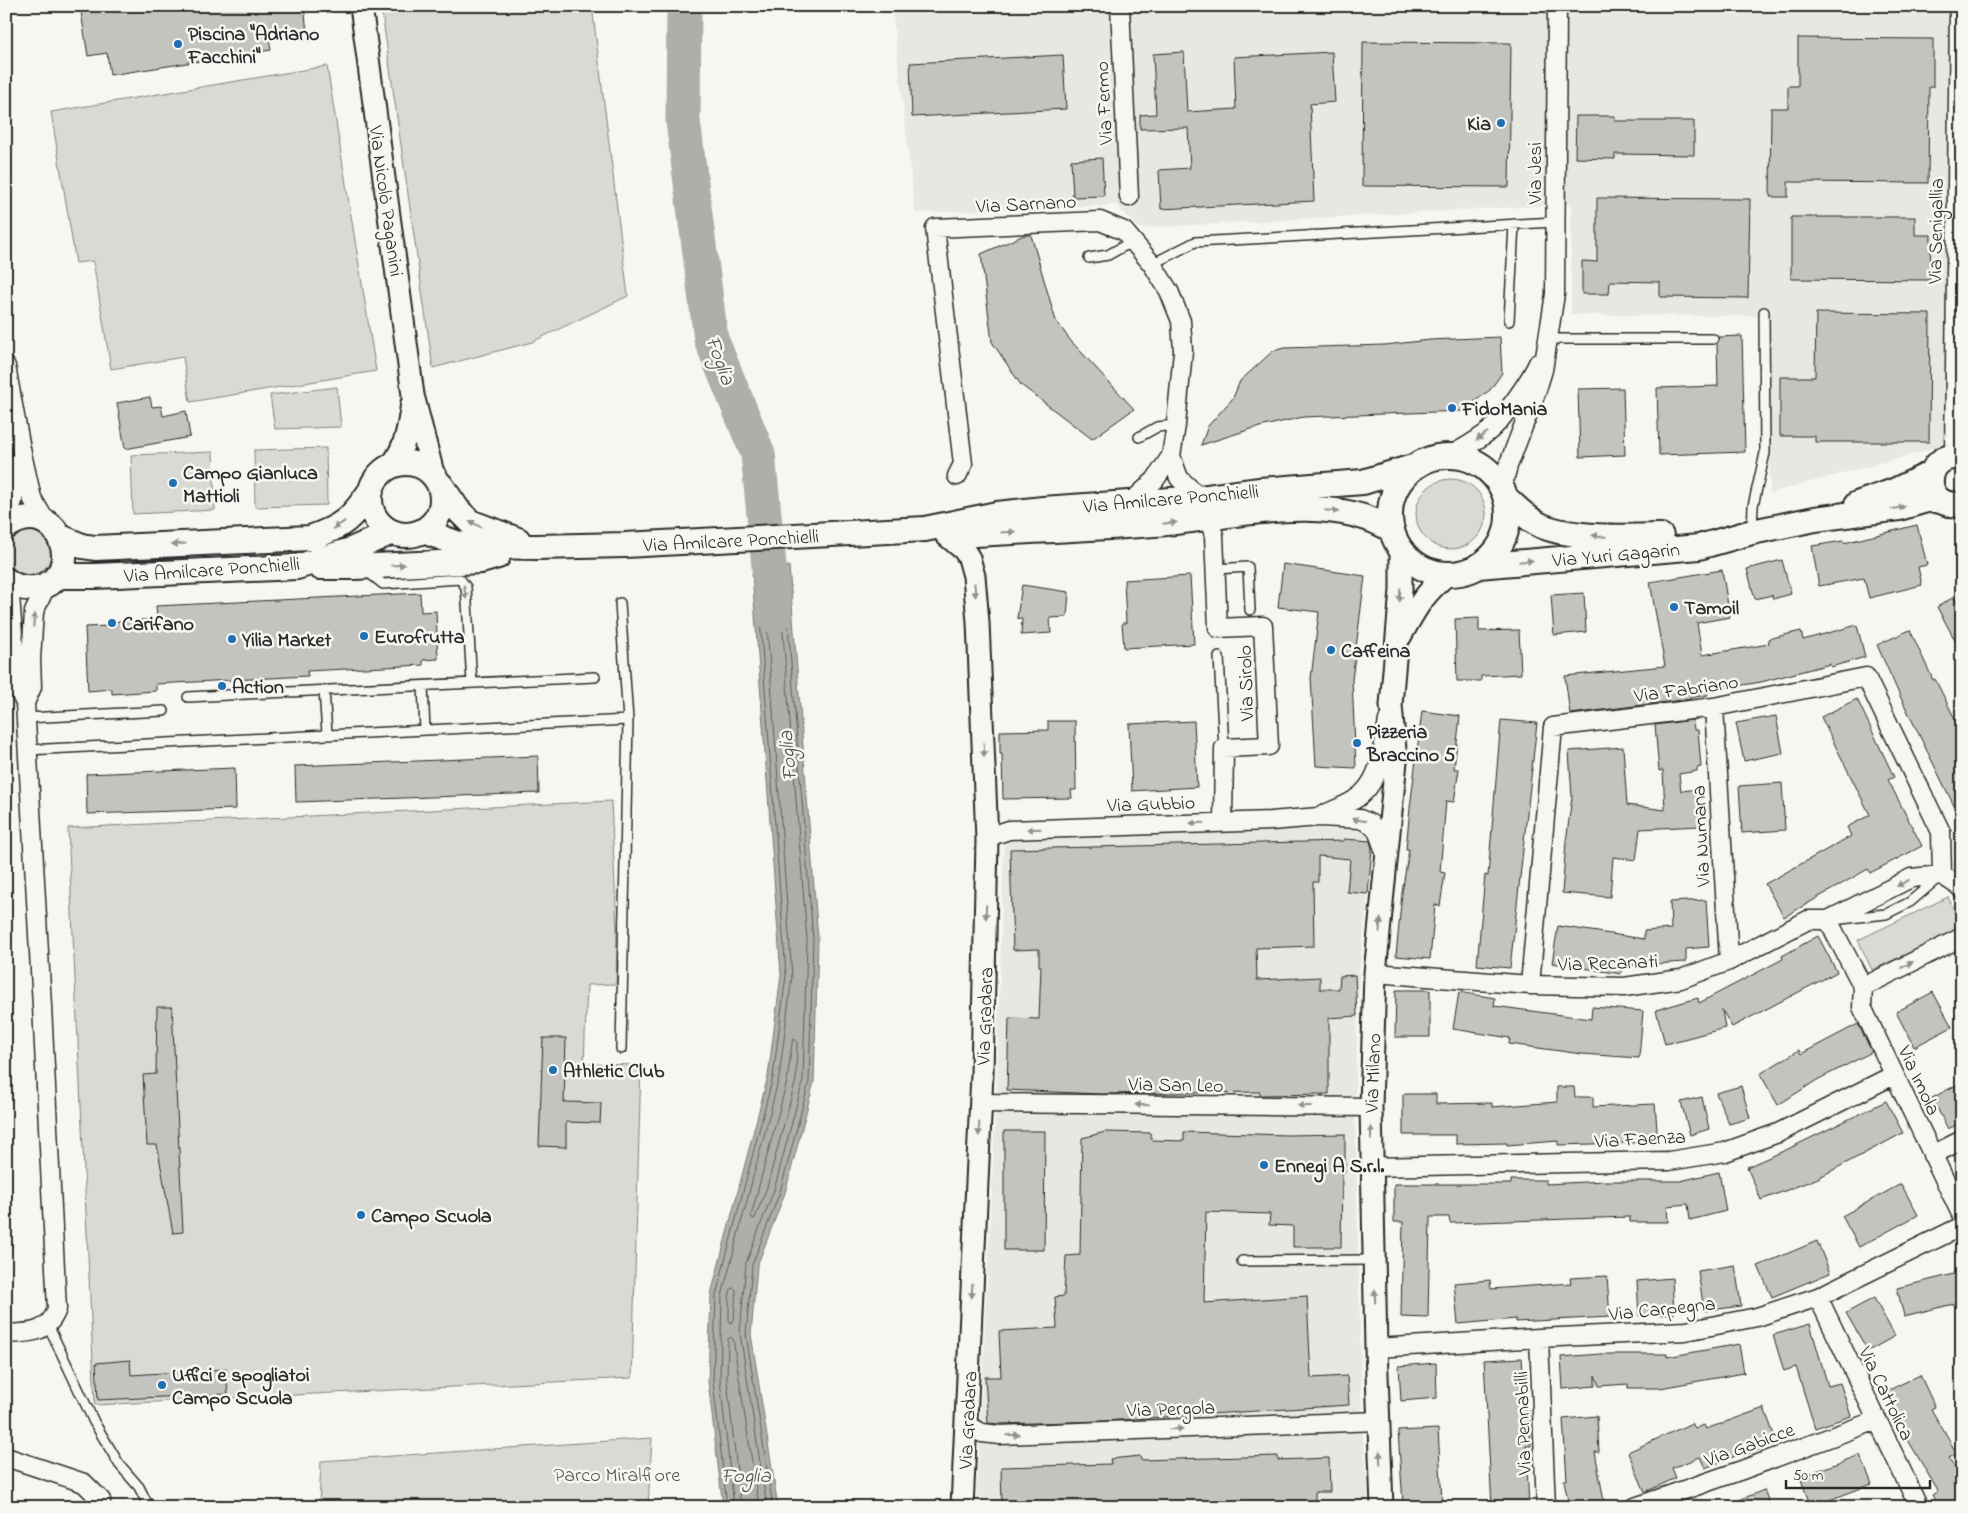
<svg xmlns="http://www.w3.org/2000/svg" width="1968" height="1513" viewBox="0 0 1968 1513" font-family="'Indie Flower',sans-serif">
<style>
.built{fill:#e7e7e3}
.green{fill:#d9d9d5;stroke:#828280}
.water{fill:#aeaeab;stroke:#7a7a78}
.lines{fill:none;stroke-linecap:round;stroke-linejoin:round}
.shore{stroke:#5f5f5e;stroke-width:1}
.river{stroke:#aeaeab;stroke-width:35}
.building{fill:#c3c3c0;stroke:#2b2b2b}
.service-casing{stroke:#2b2b2b;stroke-width:12}
.minor-casing{stroke:#2b2b2b;stroke-width:21}
.tertiary-casing{stroke:#2b2b2b;stroke-width:25}
.secondary-casing{stroke:#2b2b2b;stroke-width:28}
.service{stroke:#f6f6f2;stroke-width:9}
.minor{stroke:#f6f6f2;stroke-width:18}
.tertiary{stroke:#f6f6f2;stroke-width:21}
.secondary{stroke:#f6f6f2;stroke-width:24}
.oneway{fill:#90908e}
.poi-dot{fill:#1f6fb2;stroke:#f6f6f2;stroke-width:2}
.labels{text-anchor:middle;stroke-width:5;stroke-linejoin:round;paint-order:stroke}
.poi-label{font-size:20px;font-weight:bold;fill:#2b2b2b;stroke:#f6f6f2;text-anchor:start}
.street-label{font-size:20px;fill:#2b2b2b;stroke:#f6f6f2}
.park-label{font-size:20px;fill:#565656;stroke:#f6f6f2}
.water-label{font-size:21px;font-style:italic;fill:#525251;stroke:#f6f6f2}
</style>
<rect width="100%" height="100%" fill="#f6f6f2"/>
<filter id="ink" filterUnits="userSpaceOnUse"><feTurbulence type="fractalNoise" baseFrequency=".02" numOctaves="2"/><feDisplacementMap in="SourceGraphic" scale="10" xChannelSelector="R" yChannelSelector="G"/><feConvolveMatrix kernelMatrix="1 2 1 2 8 2 1 2 1" color-interpolation-filters="sRGB"/></filter>
<g filter="url(#ink)">
<!-- built -->
<path class="built" d="M892,6h1070v435l-192,52 -1,-177 -198,-1v-111l-431,24 -24,-23 -201,8z
M1320,829h31l14,5 9,7 -15,132 -4,134 7,315 7,85h-393l20,-403 8,-265z"/>
<!-- green -->
<path class="green" d="M381,6h211l36,290 -96,46 -99,26z
M327,66l49,305 -186,31 -7,-45 -72,12 -18,-108 -17,2 -25,-151z
M337,387l4,40 -66,2 -5,-34z
M326,448l1,57 -72,2 -1,-57z
M213,452l2,58 -82,4 -2,-59z
M1416 514a35 35 0 1 1 70 0a35 35 0 1 1-70 0Z
M7 553a22 22 0 1 1 44 0a22 22 0 1 1-44 0Z
M611,801l6,128 -1,55 -29,1 -3,79 57,1 -9,313 -537,27 -27,-577z
M1948,897l14,31 -90,42 -14,-30z
M652,1438l-4,69h-329l2,-46z"/>
<!-- water -->
<path class="water" d="M789,566l29,373 -4,143 -29,111 -28,73 -6,68 27,173h-55l-15,-126 3,-87 57,-218 13,-101 -29,-402z"/>
<g class="lines">
<!-- shore -->
<path class="shore" d="M793,1039l4,2 -1,39 -29,107 -12,31 -2,1 -2,-3 36,-135z
M734,1288l2,2 -2,30 -3,3 -2,-3v-23l2,-8z
M727,1507l-14,-127 3,-85 57,-218 13,-102 -29,-396 2,-2 23,-5 2,2 29,366 -4,142 -29,110 -28,73 -6,69 27,173
M734,1507l-14,-127 2,-84 57,-218 13,-102 -28,-392 2,-2 10,-2 3,2 28,358 -4,141 -29,109 -28,73 -6,70 27,174
M741,1507l-14,-127 1,-41 2,-2 3,2 26,168"/>
<!-- river -->
<path class="river" d="M684,6l-1,115 28,218 47,115 16,162"/>
</g>
<!-- building -->
<path class="building" d="M80,6h224l3,26 -38,6 2,12 -161,25 -3,-22 -19,3z
M1798,38l135,1v48h-4l-1,96 -140,-1v15h-18l1,-89h17v-22h10z
M1363,42l148,1 -2,144 -147,-1z
M1184,52l3,60 49,-3 -2,-52 98,-5 3,50 -25,2 4,97 -153,8 -2,-39 31,-2 -2,-40 -48,1v-14l16,-1 -3,-60z
M1063,55l3,54 -154,8 -2,-54z
M1576,116h39v5h79v34l-79,-1v5l-40,-1z
M1102,158l2,38 -31,1 -2,-37z
M1597,198l153,1 -2,99 -88,-1v-15l-50,-1 -1,13h-27v-33l15,1z
M1791,217h124v18h16l-1,45 -139,-1z
M1024,235h7l25,86 14,19 64,69 -42,30 -71,-54 -29,-43 -11,-88z
M1816,313l114,1 -1,128h-114v-6h-35v-59h35z
M1742,336l3,116 -86,3 -2,-67 61,-2 -1,-43 2,-6z
M1500,337l2,36 -12,17 -28,21 -159,6 -52,12 -50,16 7,-19 25,-28 7,-17 33,-30 11,-3 101,-3 45,-5z
M1623,388l2,67 -45,2 -2,-68z
M150,397l2,10 9,-1 2,10 23,-5 4,26 -65,12 -8,-46z
M1917,525l10,40 -9,2 4,18 -53,13 -5,-20 -45,8 -7,-40 31,-5 1,2z
M1782,560l9,34 -18,5 -1,-4 -17,4 -8,-30z
M1283,564l82,12 -13,104 4,88 -40,-2 -5,-88 8,-66 -41,-5z
M1722,570l8,47 -33,6 5,32 67,-11 -1,-5 33,-8 2,9 54,-15 8,32 -34,10 -1,-3 -69,18 -54,9 1,4 -18,3v1l-120,15 -5,-38 100,-10 -15,-84z
M1190,576l4,68 -70,4 -2,-25h4l-2,-43z
M1022,585l47,7 -2,25 -17,1 1,15 -30,2 1,-16 -5,-1z
M420,593l1,19 15,-1 2,48 -15,1v5l-116,6 1,5 -152,8v7l-44,3v-5l-24,2 -3,-64 24,-1v-4l48,-3 -1,-13z
M1584,593l2,39 -32,3 -3,-40z
M1954,597l8,16v40l-25,-46z
M1479,618v13l40,-1 2,44 -40,2v5h-24l-2,-62z
M1910,630l23,50 2,-1 27,54v89l-62,-126 -23,-51z
M1857,699l37,78 -6,3 34,66 -52,27 -2,-4 -84,48 -19,-33 86,-48 -4,-9 23,-12 -49,-98z
M1422,711l38,5 -6,53h5l-5,33 -8,-1 -6,71 5,1 -5,33 -5,-1 -5,54 -34,-3 6,-63 7,-44h-3l4,-41z
M1776,716l7,37 -39,8 -8,-38z
M1501,720l36,3 -27,245 -33,-3 8,-90 3,1z
M1693,720l1,10h4l3,37 -4,1v3l-18,3 2,17 17,-2 2,37 -60,3 -4,31 -23,-3 -3,40 -48,-4 4,-51 6,-45 -3,-46 54,-4 4,58 38,5 -2,-40 -4,1 -4,-46z
M1048,721h27l1,69h-5l1,8 -69,1 -1,-45h-2v-23l48,-1z
M1194,721l3,66 -65,4 -3,-67z
M538,756l1,37 -243,9 -1,-36z
M235,768l1,41 -149,5 -1,-40z
M1782,783l3,47 -43,3 -3,-47z
M1344,839l26,2 2,7 -4,46 -21,-2 3,-33 -32,-3v26h-5l1,64 -58,2 1,32 63,-3v12h19l1,-13 15,-1 2,41 -28,2v76l-69,1v-3l-160,2 -93,-4 2,-72 30,1 2,-53h-2v-17l-26,1 -3,-101 334,-8z
M1706,900l3,47 -23,2v13l-64,4 -1,8 -69,-11 6,-37 86,13v-8l27,-2 -1,-27z
M1818,936l19,36 -105,55 -10,-17 3,18 -60,16 -9,-34 42,-12 1,5 84,-44 -1,-3z
M1396,990h34v47h-35z
M1459,992l36,6 -1,8 97,13 1,-12 51,4 -4,47 -57,-4 -73,-10 1,-6 -57,-9z
M1933,992l19,35 -38,20 -18,-35z
M157,1007h15l11,225 -10,1 -16,-88h-10l-4,-70 13,-1z
M1858,1024l14,28 -55,28 -39,25 -18,-31 39,-24 2,4z
M543,1038h23l-2,64 37,1 -1,20 -34,-1v25l-27,-1z
M1962,1082v40l-14,7 -16,-31z
M1741,1086l9,32 -21,6 -13,-31z
M1557,1087h17l1,10h18v10l62,-3 3,38 -100,3v-4l-51,4v-2l-51,1v-9h-53v-41h33v10l56,-1v4l65,-5z
M1702,1097l7,32 -19,6 -9,-33z
M1886,1101l17,32 -87,46 -55,21 -14,-33 41,-18z
M1004,1131h41l-1,119h-40z
M1105,1132l45,1 2,7 32,1v-9l103,3 58,-1v38h-3l-1,75h-48v-21l-24,-1 1,-11 -64,-2 -2,91 103,-7 4,82 36,-2 2,29 -246,16 -103,3 -12,-1 -3,-46h16l-2,-46 58,-3 -2,-31 9,-1 2,-40 14,-1 2,-117z
M1719,1172l7,39 -36,9 -2,-16 -21,2 1,16h-38v-5l-180,6 -1,-6h-19l-2,101 -27,-1 2,-95h-9v-38h117v-4h35v4l59,-3h75z
M1901,1184l17,31 -59,32 -17,-31z
M1817,1241l13,32 -58,24 -14,-31z
M1735,1265l6,41 -37,5 -6,-40z
M1962,1272v30l-58,14 -7,-28z
M1607,1276l3,41 -94,5v-3l-58,5 -4,-41 36,-3 1,9 80,-6 -1,-5z
M1672,1278l2,36 -35,2 -2,-35z
M1874,1298l21,38 -27,15 -22,-38z
M1810,1324l18,62 12,-3 11,33 -36,12 -19,-61 -12,4 -11,-36z
M1739,1344l5,29 -84,15h-32v-4l-29,2 -4,-11v11l-32,3 -2,-32 40,-3h66v3z
M1522,1358l4,52h3l2,36h-5l3,61h-37l-8,-147z
M130,1360l1,15 95,-6 2,25 -130,6 -2,-37z
M1436,1363l1,35 -36,3 -2,-35z
M1920,1375l15,32 -4,2 26,45 -8,4 13,21v28h-23l-7,-12 6,-4 -30,-51 1,-1 -22,-48z
M1764,1408l13,35 -33,12 -1,-2 -38,15 -5,-11 -28,11 4,10 -31,14 -17,-40 64,-29 3,5 9,-3 2,4z
M1597,1416l2,36h-4l10,55h-36l-5,-27h3l-4,-61z
M1438,1429l4,73 -39,2 -5,-73z
M1860,1455l12,29 -61,23 -11,-30z
M1140,1456l1,4 137,-4v4l51,-2 1,34h-15v15h-313l-1,-40 110,-3 -1,-5z
M1764,1490l7,17h-47v-1z"/>
<g class="lines">
<defs>
<path id="service" d="M1089,258l19,-3 25,-14
M1152,264l43,-22 360,-20
M1509,321l5,-97
M1549,339h164
M1139,437l18,-10 19,-2
M1752,530l1,-24 12,-53 -1,-141
M1216,569l32,-2 2,43
M368,572l15,12 77,-5 6,8 6,96
M620,603l8,117 -7,329
M1219,657l5,91
M423,686l2,44
M324,690l3,44
M188,697l407,-20
M26,718l138,-7
M27,750l601,-30
M1841,919l45,-5 24,-12 28,-24
M1242,1261l132,-1
M48,1325l46,97 25,42 20,23 10,20"/>
<path id="minor" d="M1120,6l9,191
M6,366l15,83 11,49 14,24
M1171,456l8,22 21,20
M1449,456c14,-7 27,-15 39,-24 14,-11 43,-53 50,-69
M1954,457l5,-451
M957,476l6,-12 -28,-236 165,-7 24,10 28,33 17,27 12,30 2,30 -7,74 -5,31 -16,24 -25,23
M1502,488l6,-22 28,-73 7,-23 12,-76 2,-288
M1209,518l5,18 4,92 45,-2 6,120 -45,2 -1,74
M6,523l7,-22 6,-39
M9,583l8,104 8,16
M1714,707l15,254
M1319,817c11,-6 24,-10 35,-17 27,-16 29,-52 34,-80
M987,840l7,-5 15,-5 262,-9 48,-4 41,2 11,5 6,6 9,25
M1962,890l-2,-3 -18,-12 -31,3 -83,42 35,67 -1,20 100,209
M1375,973l155,12 94,2 57,-8 48,-18 79,-41h20
M1530,985l23,-258 161,-20 152,-30 75,155 1,43
M1863,987l99,-50
M980,1103l391,4
M1932,1155l30,-15
M1371,1167l298,-6 56,-9 53,-19 116,-58
M1818,1297l101,210
M6,1334c23,-1 42,0 51,-25l-15,-303 -17,-303 7,-16 -1,-28 3,-47 13,-28
M1539,1338l7,169
M1376,1348l163,-10 147,-7 71,-14 61,-20 144,-71
M967,1425l15,8 18,2 378,-14
M6,1457l78,26 17,17v7
M1635,1507l107,-37 135,-50"/>
<path id="tertiary" d="M361,6l52,389 20,78
M391,466c16,-21 17,-38 21,-63
M946,535l18,15 5,8 5,18 4,46 9,218 -5,234 -20,433
M1400,637c16,-28 23,-43 49,-64
M1382,1507l-6,-159 -5,-241 4,-134 21,-212 -5,-56 10,-115v-42"/>
<path id="secondary" d="M1390 515a59 59 0 1 1 118 0a59 59 0 1 1-118 0Z
M1962,458c-39,-9 -44,53 0,46
M370 499a36 36 0 1 1 72 0a36 36 0 1 1-72 0Z
M441,485l17,25 12,12 48,18
M1506,498c11,10 22,22 36,28 32,13 85,11 119,10
M1857,504l37,-13 38,-18
M6,527c52,-37 84,52 30,61 -11,1 -22,-1 -30,-8
M423,531l36,13 24,2 53,1 89,-2 300,-16 72,-15 46,-5 157,-11 60,-8 103,-8 53,-16
M956,535c66,-4 132,-6 198,-11 73,-5 172,-35 238,6
M61,537l21,9 13,2 215,-10c33,-11 42,-20 61,-48
M1478,566l221,-19 53,-15 63,-13 84,-11 31,-9 10,2
M320,567h34l127,-6 17,-5
M57,576h38l202,-9 54,-17 41,-18"/>
</defs>
<!-- service casing -->
<use href="#service" class="service-casing"/>
<!-- minor casing -->
<use href="#minor" class="minor-casing"/>
<!-- tertiary casing -->
<use href="#tertiary" class="tertiary-casing"/>
<!-- secondary casing -->
<use href="#secondary" class="secondary-casing"/>
<!-- service -->
<use href="#service" class="service"/>
<!-- minor -->
<use href="#minor" class="minor"/>
<!-- tertiary -->
<use href="#tertiary" class="tertiary"/>
<!-- secondary -->
<use href="#secondary" class="secondary"/>
</g>
<!-- one-way arrows -->
<defs><path id="oneway-solid" d="M-6-.8H1V-3.2L6.5 0L1 3.2V.8H-6Z" transform="scale(1.25)"/></defs>
<g class="oneway">
<use href="#oneway-solid" transform="translate(1482 436) rotate(145)"/>
<use href="#oneway-solid" transform="translate(1898 508) rotate(-12)"/>
<use href="#oneway-solid" transform="translate(1332 511) rotate(5)"/>
<use href="#oneway-solid" transform="translate(1170 523) rotate(-6)"/>
<use href="#oneway-solid" transform="translate(475 524) rotate(-151)"/>
<use href="#oneway-solid" transform="translate(339 525) rotate(147)"/>
<use href="#oneway-solid" transform="translate(1008 532) rotate(-3)"/>
<use href="#oneway-solid" transform="translate(1599 536) rotate(-173)"/>
<use href="#oneway-solid" transform="translate(179 544) rotate(177)"/>
<use href="#oneway-solid" transform="translate(1526 561) rotate(-5)"/>
<use href="#oneway-solid" transform="translate(398 565) rotate(-3)"/>
<use href="#oneway-solid" transform="translate(975 590) rotate(85)"/>
<use href="#oneway-solid" transform="translate(465 592) rotate(80)"/>
<use href="#oneway-solid" transform="translate(1400 595) rotate(93)"/>
<use href="#oneway-solid" transform="translate(34 620) rotate(-85)"/>
<use href="#oneway-solid" transform="translate(984 750) rotate(88)"/>
<use href="#oneway-solid" transform="translate(1359 820) rotate(-170)"/>
<use href="#oneway-solid" transform="translate(1197 823) rotate(178)"/>
<use href="#oneway-solid" transform="translate(1034 829) rotate(178)"/>
<use href="#oneway-solid" transform="translate(1903 883) rotate(153)"/>
<use href="#oneway-solid" transform="translate(986 912) rotate(91)"/>
<use href="#oneway-solid" transform="translate(1380 925) rotate(-85)"/>
<use href="#oneway-solid" transform="translate(1907 965) rotate(-27)"/>
<use href="#oneway-solid" transform="translate(1142 1105) rotate(-179)"/>
<use href="#oneway-solid" transform="translate(1305 1106) rotate(-179)"/>
<use href="#oneway-solid" transform="translate(979 1129) rotate(92)"/>
<use href="#oneway-solid" transform="translate(1371 1133) rotate(-90)"/>
<use href="#oneway-solid" transform="translate(972 1291) rotate(92)"/>
<use href="#oneway-solid" transform="translate(1375 1296) rotate(-91)"/>
<use href="#oneway-solid" transform="translate(1176 1429) rotate(-2)"/>
<use href="#oneway-solid" transform="translate(1013 1435) rotate(-2)"/>
<use href="#oneway-solid" transform="translate(1380 1458) rotate(-92)"/>
</g>
</g>
<!-- markers -->
<g class="poi-dot">
<circle cx="178" cy="44" r="5"/>
<circle cx="1501" cy="123" r="5"/>
<circle cx="1452" cy="408" r="5"/>
<circle cx="173" cy="483" r="5"/>
<circle cx="1674" cy="607" r="5"/>
<circle cx="112" cy="623" r="5"/>
<circle cx="364" cy="636" r="5"/>
<circle cx="232" cy="639" r="5"/>
<circle cx="1331" cy="650" r="5"/>
<circle cx="222" cy="686" r="5"/>
<circle cx="1357" cy="743" r="5"/>
<circle cx="553" cy="1070" r="5"/>
<circle cx="1264" cy="1165" r="5"/>
<circle cx="361" cy="1215" r="5"/>
<circle cx="162" cy="1385" r="5"/>
</g>
<g class="labels">
<!-- poi labels -->
<g class="poi-label">
<text x="188" y="40">Piscina "Adriano<tspan x="188" dy="23">Facchini"</tspan></text>
<text x="1491" y="130" text-anchor="end">Kia</text>
<text x="1462" y="415">FidoMania</text>
<text x="183" y="479">Campo Gianluca<tspan x="183" dy="23">Mattioli</tspan></text>
<text x="1684" y="614">Tamoil</text>
<text x="122" y="630">Carifano</text>
<text x="374" y="643">Eurofrutta</text>
<text x="242" y="646">Yilia Market</text>
<text x="1341" y="657">Caffeina</text>
<text x="232" y="693">Action</text>
<text x="1367" y="738">Pizzeria<tspan x="1367" dy="23">Braccino 5</tspan></text>
<text x="563" y="1077">Athletic Club</text>
<text x="1274" y="1172">Ennegi A S.r.l.</text>
<text x="371" y="1222">Campo Scuola</text>
<text x="172" y="1381">Uffici e spogliatoi<tspan x="172" dy="23">Campo Scuola</tspan></text>
</g>
<!-- street labels -->
<g class="street-label">
<text transform="translate(1103 103) rotate(-93)" y="7">Via Fermo</text>
<text transform="translate(1534 173) rotate(-90)" y="7">Via Jesi</text>
<text transform="translate(387 201) rotate(82)" y="7">Via Nicolò Paganini</text>
<text transform="translate(1026 203) rotate(-3)" y="7">Via Sarnano</text>
<text transform="translate(1935 231) rotate(-89)" y="7">Via Senigallia</text>
<text transform="translate(1171 498) rotate(-5)" y="7">Via Amilcare Ponchielli</text>
<text transform="translate(731 540) rotate(-3)" y="7">Via Amilcare Ponchielli</text>
<text transform="translate(1616 554) rotate(-5)" y="7">Via Yuri Gagarin</text>
<text transform="translate(212 569) rotate(-4)" y="7">Via Amilcare Ponchielli</text>
<text transform="translate(1245 683) rotate(-92)" y="7">Via Sirolo</text>
<text transform="translate(1686 688) rotate(-8)" y="7">Via Fabriano</text>
<text transform="translate(1151 803) rotate(-2)" y="7">Via Gubbio</text>
<text transform="translate(1700 836) rotate(-93)" y="7">Via Numana</text>
<text transform="translate(1608 962) rotate(-2)" y="7">Via Recanati</text>
<text transform="translate(984 1016) rotate(-88)" y="7">Via Gradara</text>
<text transform="translate(1372 1073) rotate(-88)" y="7">Via Milano</text>
<text transform="translate(1920 1080) rotate(65)" y="7">Via Imola</text>
<text transform="translate(1176 1084) rotate(1)" y="7">Via San Leo</text>
<text transform="translate(1640 1138) rotate(-3)" y="7">Via Faenza</text>
<text transform="translate(1662 1308) rotate(-6)" y="7">Via Carpegna</text>
<text transform="translate(1887 1393) rotate(64)" y="7">Via Cattolica</text>
<text transform="translate(1171 1408) rotate(-2)" y="7">Via Pergola</text>
<text transform="translate(967 1420) rotate(-87)" y="7">Via Gradara</text>
<text transform="translate(1522 1423) rotate(-92)" y="7">Via Pennabilli</text>
<text transform="translate(1749 1444) rotate(-20)" y="7">Via Gabicce</text>
</g>
<!-- park labels -->
<g class="park-label">
<text x="617" y="1481">Parco Miralfiore</text>
</g>
<!-- water labels -->
<g class="water-label">
<text transform="translate(721 360) rotate(70)" y="7">Foglia</text>
<text transform="translate(787 756) rotate(-95)" y="7">Foglia</text>
<text x="746" y="1482">Foglia</text>
</g>
</g>
<!-- margin -->
<rect width="1968" height="1513" fill="none" stroke="#f6f6f2" stroke-width="25"/>
<rect x="12" y="12" width="1943" height="1488" fill="none" stroke="#2b2b2b" stroke-width="2" filter="url(#ink)"/>
<!-- scale -->
<path d="M1786 1480v8h144v-8" fill="none" stroke="#2b2b2b" stroke-width="2.5"/>
<text x="1793" y="1480" font-size="15" fill="#2b2b2b" stroke="#f6f6f2" stroke-width="4" paint-order="stroke">50 m</text>
</svg>
